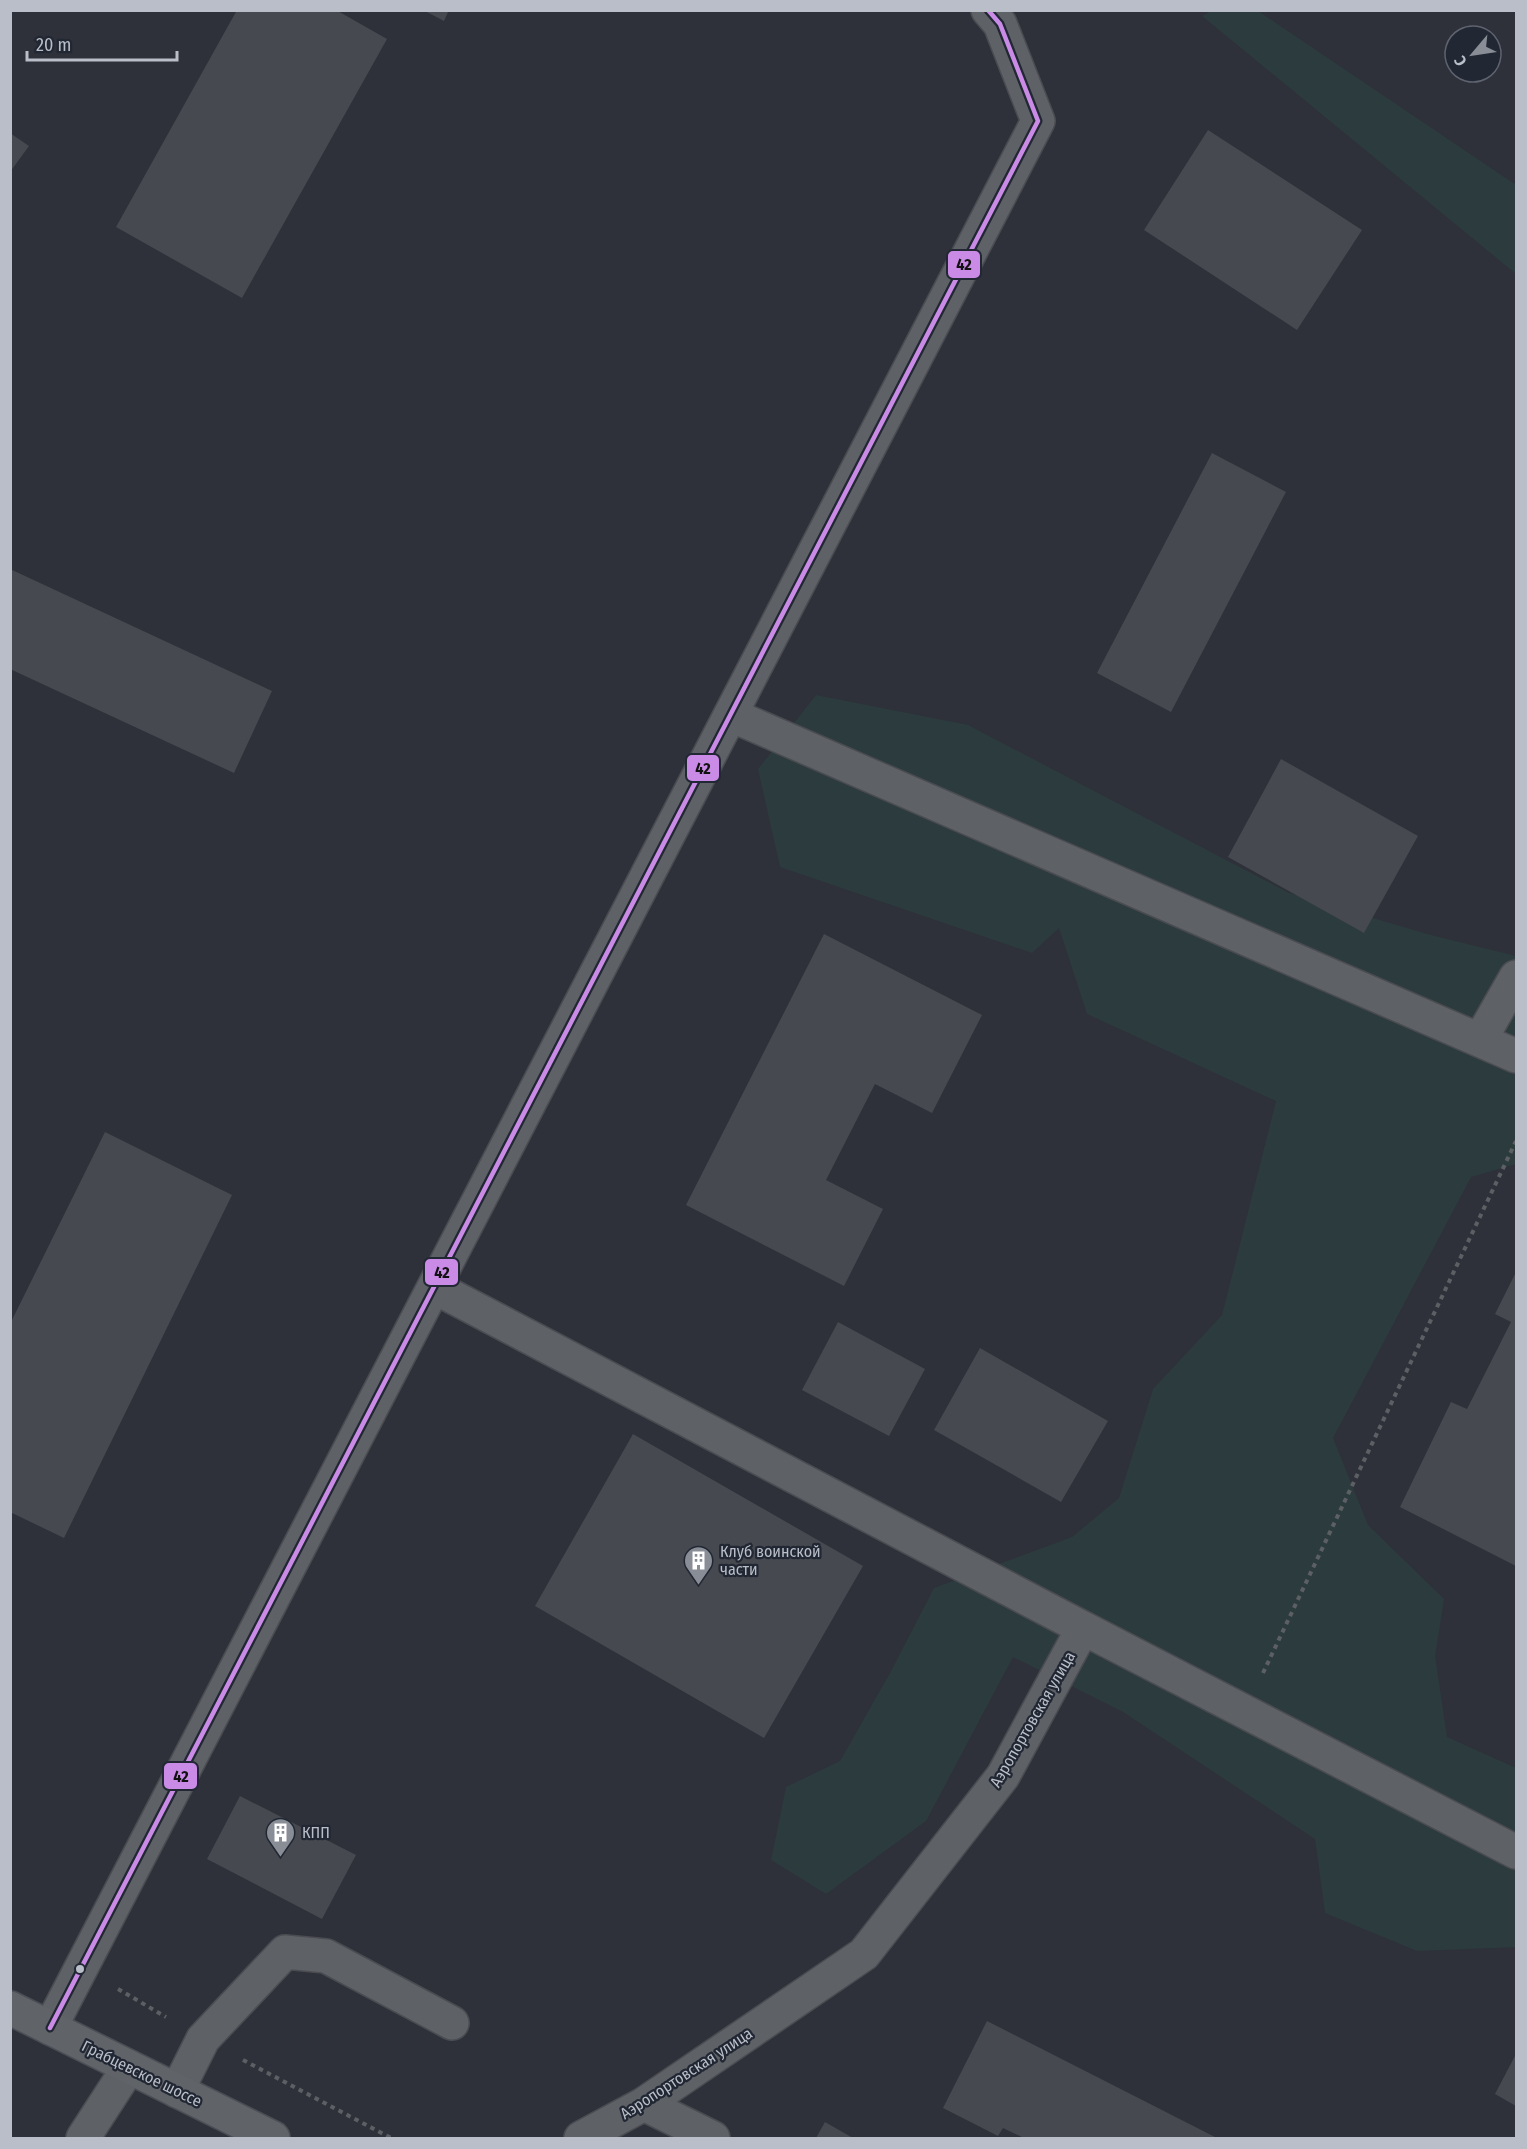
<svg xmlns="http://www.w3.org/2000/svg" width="1527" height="2149" viewBox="0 0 1527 2149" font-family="'Fira Sans Condensed',sans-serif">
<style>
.green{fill:#2c3b3e}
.building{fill:#46494f}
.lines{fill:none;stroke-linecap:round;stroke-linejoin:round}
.minor-casing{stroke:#4a4c52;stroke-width:36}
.major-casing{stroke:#4b4e55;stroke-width:36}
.path{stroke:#5c6064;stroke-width:4;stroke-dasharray:4.5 4.5;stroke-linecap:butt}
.minor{stroke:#5e6166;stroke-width:33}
.major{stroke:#606368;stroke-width:33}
.bus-1-casing{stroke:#212733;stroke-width:9}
.bus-1{stroke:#ca8be6;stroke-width:4.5}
.bus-dot{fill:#b9bec8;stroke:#212733;stroke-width:2}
.labels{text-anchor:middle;stroke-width:4.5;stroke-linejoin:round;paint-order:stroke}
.poi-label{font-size:16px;fill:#b9bec8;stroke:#212733;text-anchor:start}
.street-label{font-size:16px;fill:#b9bec8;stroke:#212733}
.line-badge{stroke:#212733;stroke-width:2}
.pale-badge-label{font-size:16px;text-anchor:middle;font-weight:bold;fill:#111}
</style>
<rect width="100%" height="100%" fill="#2e3139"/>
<!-- green -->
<path class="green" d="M1211,11h47l258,174v89l-314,-258z
M816,695l152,30 321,168 138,41 89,22v208l-45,13 -138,261 35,87 76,74 -9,57 12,81 69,31v179l-99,4 -92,-38 -10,-74 -192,-127 -110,-55 -87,164 -100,73 -55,-34 15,-73 54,-26 50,-88 44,-85 138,-51 47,-39 34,-109 69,-74 54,-214 -189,-87 -28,-86 -27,25 -252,-86 -22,-98z"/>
<!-- building -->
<path class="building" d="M237,10h99l51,29 -145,259 -126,-71z
M423,10h26l-5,11z
M1208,130l154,100 -65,100 -153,-100z
M10,133l19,13 -19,26z
M1212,453l74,39 -115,220 -74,-39z
M10,569l262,122 -38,82 -224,-104z
M1281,759l137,77 -54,97 -136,-76z
M824,934l158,81 -50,98 -57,-29 -49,96 57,29 -39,77 -158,-81z
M105,1132l127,63 -168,343 -54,-26v-188z
M1516,1272v294l-116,-59 51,-105 16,7 44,-87 -16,-8z
M838,1322l87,47 -36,67 -87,-46z
M980,1348l128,73 -47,81 -127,-72z
M633,1434l230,132 -99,172 -229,-132z
M240,1796l116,59 -34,64 -115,-60z
M987,2021l230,117h-193l-21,-10 -5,8 -55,-28z
M1516,2054v52l-21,-12z
M825,2122l28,16h-37z"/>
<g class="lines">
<defs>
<path id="minor" d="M731,715l785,341
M1480,1040l36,-63
M434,1287l649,341
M50,2028l988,-1907 -38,-97 -12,-14
M177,2091l26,-52 82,-87 41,4 126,67
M644,2104l69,34
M83,2138l46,-71
M581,2138l63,-34 220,-150 139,-178 80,-148 433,224"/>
<path id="major" d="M10,2008l263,130"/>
</defs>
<!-- minor casing -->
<use href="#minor" class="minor-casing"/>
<!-- major casing -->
<use href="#major" class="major-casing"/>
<!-- path -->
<path class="path" d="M1263,1673l253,-532
M118,1989l48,28
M243,2060l148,78"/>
<!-- minor -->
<use href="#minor" class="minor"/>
<!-- major -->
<use href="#major" class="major"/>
<defs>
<path id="bus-1" d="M50,2028l988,-1907 -38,-97 -12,-14"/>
</defs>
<!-- bus-1 casing -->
<use href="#bus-1" class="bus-1-casing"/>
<!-- bus-1 -->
<use href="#bus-1" class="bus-1"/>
</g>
<!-- icons -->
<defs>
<symbol id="building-pin" viewBox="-11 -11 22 30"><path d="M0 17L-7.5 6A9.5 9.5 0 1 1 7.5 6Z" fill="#888d96" stroke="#212733"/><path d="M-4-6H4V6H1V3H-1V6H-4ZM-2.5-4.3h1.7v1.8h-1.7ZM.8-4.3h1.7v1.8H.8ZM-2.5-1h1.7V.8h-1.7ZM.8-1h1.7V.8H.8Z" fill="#fff"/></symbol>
</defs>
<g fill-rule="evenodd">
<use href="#building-pin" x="682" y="1544" width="33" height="45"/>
<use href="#building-pin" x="264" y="1816" width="33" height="45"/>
</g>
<!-- markers -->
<circle class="bus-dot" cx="80" cy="1969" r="5"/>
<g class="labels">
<!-- poi labels -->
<g class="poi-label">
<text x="720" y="1557">Клуб воинской<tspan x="720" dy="18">части</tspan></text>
<text x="302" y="1838">КПП</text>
</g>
<!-- street labels -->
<g class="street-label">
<text transform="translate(1032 1719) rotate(-60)" y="6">Аэропортовская улица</text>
<text transform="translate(142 2073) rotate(26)" y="6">Грабцевское шоссе</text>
<text transform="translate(686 2073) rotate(-33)" y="6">Аэропортовская улица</text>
</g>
</g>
<g class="line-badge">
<rect x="947" y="250" width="34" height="29" rx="6" fill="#ca8be6"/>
<rect x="686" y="754" width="34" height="28" rx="6" fill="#ca8be6"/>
<rect x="424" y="1258" width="35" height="28" rx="6" fill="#ca8be6"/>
<rect x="163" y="1762" width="35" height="28" rx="6" fill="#ca8be6"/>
</g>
<g class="pale-badge-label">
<text x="964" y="270">42</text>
<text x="703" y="774">42</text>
<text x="442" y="1278">42</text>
<text x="181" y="1782">42</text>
</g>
<!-- border -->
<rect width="1527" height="2149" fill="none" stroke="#b9bec8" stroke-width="24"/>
<!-- north arrow -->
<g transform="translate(1473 54) rotate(241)"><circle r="28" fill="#212733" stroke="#5e636f" stroke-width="1.5"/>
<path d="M0-4.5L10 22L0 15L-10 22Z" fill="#888d96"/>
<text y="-9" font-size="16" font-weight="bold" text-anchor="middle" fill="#b9bec8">С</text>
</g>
<!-- scale -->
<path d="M27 51v9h150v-9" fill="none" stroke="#b9bec8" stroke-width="3"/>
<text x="36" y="51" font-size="18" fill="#b9bec8" stroke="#212733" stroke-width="4.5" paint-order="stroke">20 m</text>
</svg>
